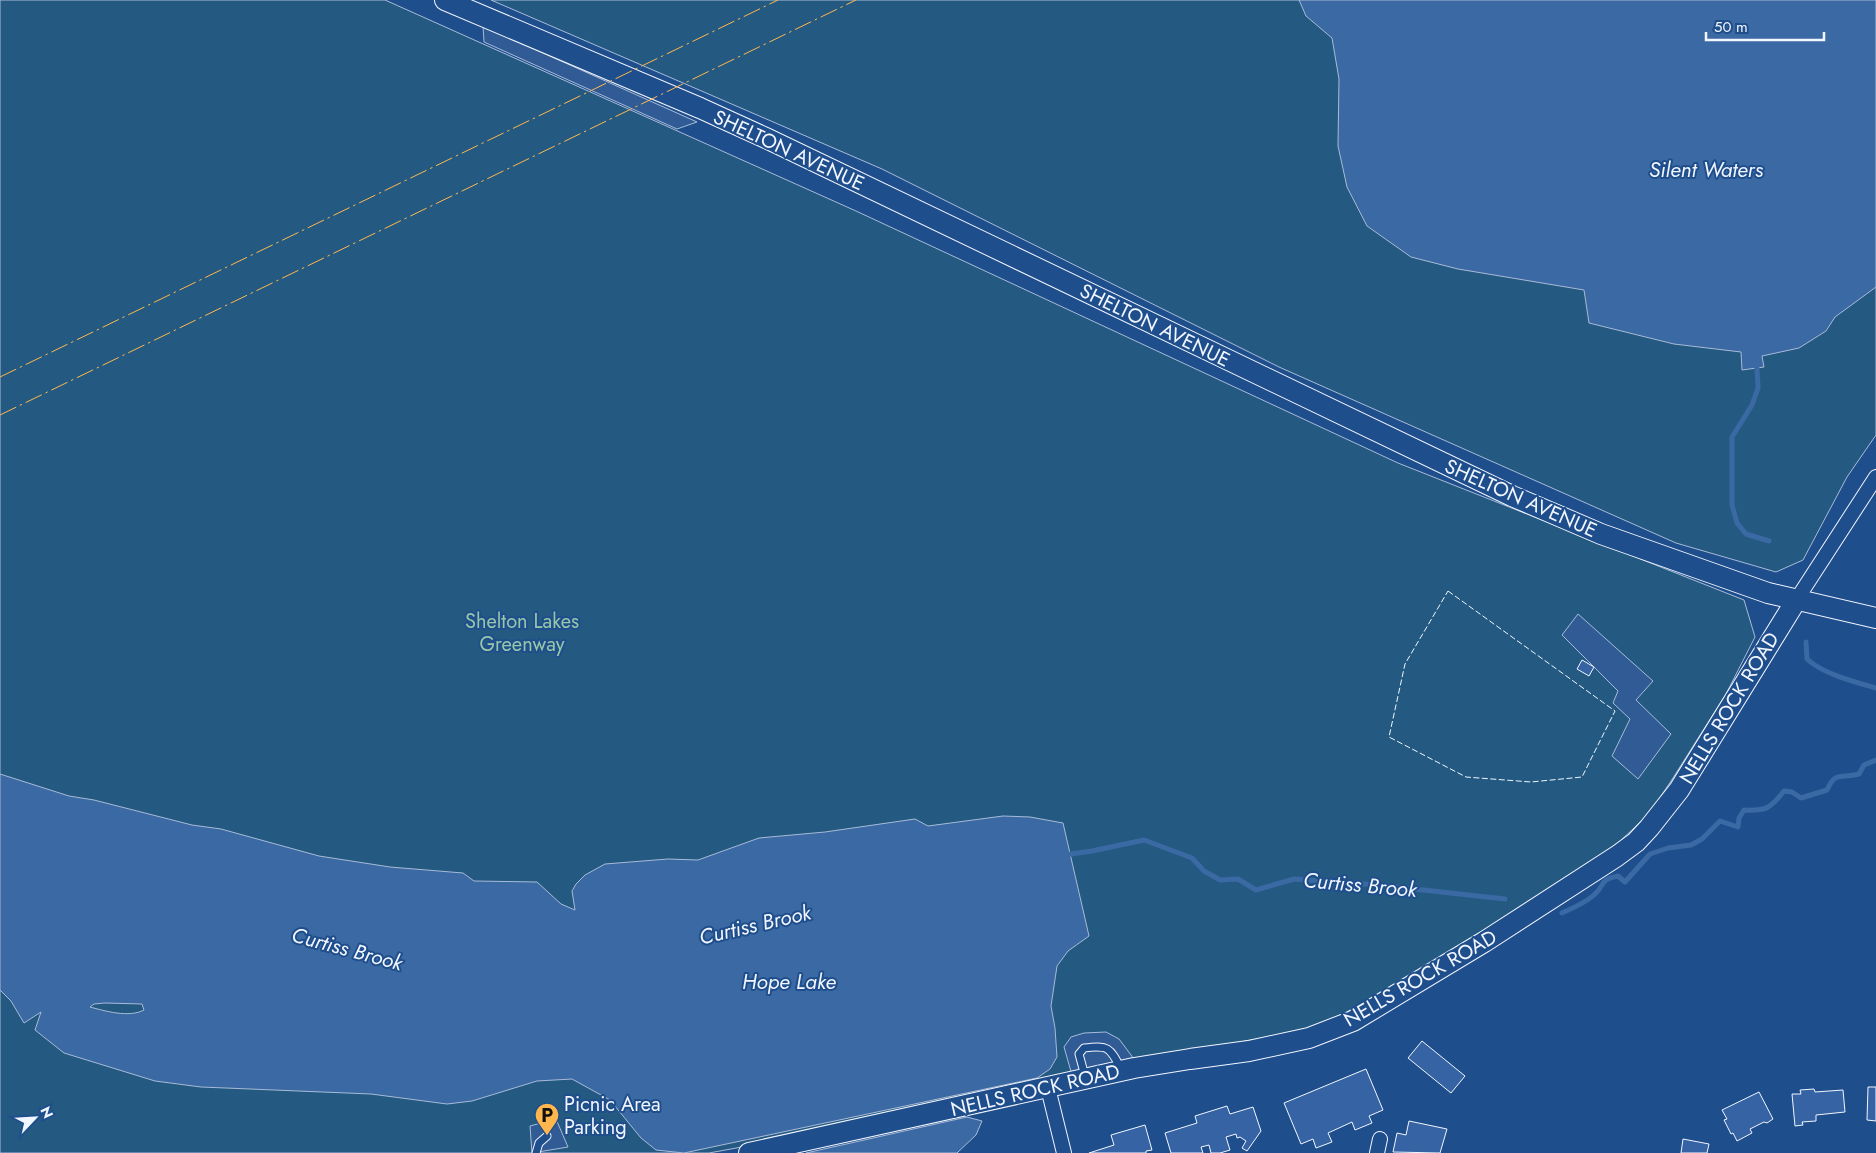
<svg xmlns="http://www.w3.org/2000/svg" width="1876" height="1153" viewBox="0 0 1876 1153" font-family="Jost,sans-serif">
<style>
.green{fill:#245a82;stroke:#a8bbd7}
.parking{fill:#305b95;stroke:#a8bbd7}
.water{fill:#3b69a3;stroke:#a8bbd7;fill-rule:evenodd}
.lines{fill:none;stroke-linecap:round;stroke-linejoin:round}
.stream{stroke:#3b69a3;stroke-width:5}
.building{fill:#3563a3;stroke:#f2f6ff}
.lane-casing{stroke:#f2f6ff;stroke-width:9}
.street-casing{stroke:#f2f6ff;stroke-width:16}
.secondary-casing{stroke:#f2f6ff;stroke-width:22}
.lane{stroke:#1f4e8c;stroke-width:7}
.street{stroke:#1f4e8c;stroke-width:14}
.secondary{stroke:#1f4e8c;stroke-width:20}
.fence{stroke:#f2f6ff;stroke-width:1;stroke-dasharray:6 2.5;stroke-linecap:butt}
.power{stroke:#ffb74d;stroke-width:1;stroke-dasharray:18 4 2.5 4;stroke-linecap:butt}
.labels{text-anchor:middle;stroke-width:4;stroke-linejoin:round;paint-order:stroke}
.street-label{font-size:20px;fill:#f2f6ff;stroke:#1f4e8c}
.park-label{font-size:20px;fill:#97c8a6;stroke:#1f4e8c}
.poi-label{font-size:20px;fill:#f2f6ff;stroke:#1f4e8c;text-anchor:start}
.water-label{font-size:21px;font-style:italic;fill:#f2f6ff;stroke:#1f4e8c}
</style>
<rect width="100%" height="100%" fill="#1f4e8c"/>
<!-- green -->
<path class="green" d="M0,0h385l471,211 542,252 346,137 11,37 -29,57 -53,84 -24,36 -31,29 -158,104 -115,66 -38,17 -101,18 -192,39 -256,57 -49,9h-709z
M491,0h1385v435l-29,42 -44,83 -27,12 -100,-29 -397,-176 -397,-198z"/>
<!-- parking -->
<path class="parking" d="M483,26l214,96 -20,7 -193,-87z
M1578,614l75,67 -17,19 35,34 -33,45 -26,-23 18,-37 -17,-16 5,-12 -56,-56z
M1106,1032l13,7 15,20 -62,16 -8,-28 7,-10 13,-4z
M556,1119l12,28 -36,6 -2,-27z"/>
<!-- water -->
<path class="water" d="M1299,0h577v287l-41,30 -9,14 -27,17 -37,8 2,11 -22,3 -1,-18 -67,-8 -85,-21 -5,-33 -126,-21 -47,-12 -44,-31 -20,-39 -9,-41 1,-67 -7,-41 -26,-22z
M0,774l69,22 25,4 98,25 29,4 98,27 71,11 73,6 11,8 63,1 24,22 14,6 -3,-19 4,-7 9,-9 20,-11 63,-5 30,1 61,-22 66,-6 90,-13 13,7 75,-10 27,1 33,6 26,113 -21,15 -11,15 -6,40 4,22 2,29 -7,12 -13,9 -353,75 -28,-3 -15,-12 -31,-38 -38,-21 -35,2 -65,20 -25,3 -76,-10 -170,-7 -46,-6 -91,-28 -29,-23 6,-18 -17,11 -13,-22 -11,-11zM105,1003l37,1 2,6c-15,8 -39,1 -54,-3l4,-3z
M967,1117l15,4 -6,14 -19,18h-151z"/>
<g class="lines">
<!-- stream -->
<path class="stream" d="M1754,363l3,5 1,20 -6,17 -20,32v68l5,18 9,11 23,7
M1806,642l1,17c16,15 48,23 69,29
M1064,855l28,-4 52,-11 48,18 12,13 16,9 18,-1 18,11 38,-11 84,6 127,14
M1562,913c11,-5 23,-10 32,-18 12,-10 4,-15 24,-19l7,6 25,-28 18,-6 23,-3 11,-6 18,-18 18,6 1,-9 5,-8c22,1 26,-1 40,-19l8,1 9,6 26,-8c9,-20 15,-11 32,-16l5,-9 12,-5"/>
</g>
<!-- building -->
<path class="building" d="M1582,660l12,7 -5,9 -12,-7z
M1422,1041l43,35 -14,17 -43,-35z
M1366,1069l17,41 -14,6 3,7 -17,7 -3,-8 -24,11 4,9 -16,6 -3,-9 -12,5 -17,-41z
M1868,1087h8v34l-9,-1z
M1814,1089l1,3 28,-2 2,22 -29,3v6l-14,1 1,3 -8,1 -3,-32h9l-1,-4z
M1759,1092l14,27 -6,4 -3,-1 -14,7 2,4 -15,8 -4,-8 -2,1 -7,-14 3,-1 -5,-9z
M1227,1106l3,8 23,-7 8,24 -14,20 -5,-3 4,-7 -6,-4 -3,1 -1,-4 -10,3 4,13 -10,3h-9l-2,-8 -8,2 2,6h-32l-6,-20 32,-10 -2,-7z
M1409,1121l38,8 -7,24 -47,-1 4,-19 9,2z
M1145,1125l7,25 -6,1v2h-57l25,-8 -3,-10z
M1683,1139l26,5 -2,9h-26z"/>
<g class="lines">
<defs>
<path id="lane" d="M1085,1076l-6,-22 5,-6c24,-3 26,-1 37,21
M536,1153l3,-10 8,-7"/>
<path id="street" d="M1797,599l79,-122
M1048,1088l16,65
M1377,1153l3,-14"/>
<path id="secondary" d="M445,0l255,108 68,31 744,357 89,38 167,59 108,25
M749,1153l385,-85 56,-9 59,-8 60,-13 44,-17 131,-79 133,-86 19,-14 13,-14 30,-38 118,-191"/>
</defs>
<!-- lane casing -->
<use href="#lane" class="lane-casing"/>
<!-- street casing -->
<use href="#street" class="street-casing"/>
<!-- secondary casing -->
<use href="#secondary" class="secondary-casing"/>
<!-- lane -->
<use href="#lane" class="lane"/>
<!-- street -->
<use href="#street" class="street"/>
<!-- secondary -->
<use href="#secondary" class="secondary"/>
<!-- fence -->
<path class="fence" d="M1448,591l167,120 -33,66 -51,5 -65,-5 -77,-40 16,-73z"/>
<!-- power -->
<path class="power" d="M0,377l778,-377
M0,415l856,-415"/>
</g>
<!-- icons -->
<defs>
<symbol id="parking-pin" viewBox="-11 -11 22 30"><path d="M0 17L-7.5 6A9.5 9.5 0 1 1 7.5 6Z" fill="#ffb74d" stroke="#1f4e8c"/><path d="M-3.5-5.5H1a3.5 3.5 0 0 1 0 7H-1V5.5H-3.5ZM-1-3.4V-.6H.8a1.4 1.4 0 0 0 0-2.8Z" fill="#111"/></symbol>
</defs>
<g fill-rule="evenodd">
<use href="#parking-pin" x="533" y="1101" width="28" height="38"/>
</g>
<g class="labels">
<!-- street labels -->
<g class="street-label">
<text transform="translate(789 150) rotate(25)" y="7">SHELTON AVENUE</text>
<text transform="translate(1155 325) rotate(26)" y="7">SHELTON AVENUE</text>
<text transform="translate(1521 498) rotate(24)" y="7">SHELTON AVENUE</text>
<text transform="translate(1729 708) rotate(-59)" y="7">NELLS ROCK ROAD</text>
<text transform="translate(1420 978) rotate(-30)" y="7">NELLS ROCK ROAD</text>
<text transform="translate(1035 1090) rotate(-13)" y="7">NELLS ROCK ROAD</text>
</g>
<!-- park labels -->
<g class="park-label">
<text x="522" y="628">Shelton Lakes<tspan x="522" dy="23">Greenway</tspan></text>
</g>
<!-- poi labels -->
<g class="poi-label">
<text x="564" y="1111">Picnic Area<tspan x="564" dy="23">Parking</tspan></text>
</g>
<!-- water labels -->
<g class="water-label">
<text x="1706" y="177">Silent Waters</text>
<text transform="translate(1360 885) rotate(5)" y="7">Curtiss Brook</text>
<text transform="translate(755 925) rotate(-13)" y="7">Curtiss Brook</text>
<text transform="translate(347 949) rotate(15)" y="7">Curtiss Brook</text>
<text x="789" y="989">Hope Lake</text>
</g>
</g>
<!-- north arrow -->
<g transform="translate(35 1118) rotate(65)" stroke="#1f4e8c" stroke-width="4" paint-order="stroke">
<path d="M0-4L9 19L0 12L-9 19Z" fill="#f2f6ff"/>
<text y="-8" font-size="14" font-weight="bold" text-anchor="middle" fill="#f2f6ff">N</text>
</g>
<!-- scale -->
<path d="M1706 32v8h118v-8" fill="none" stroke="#f2f6ff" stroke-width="2.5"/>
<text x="1714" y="32" font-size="15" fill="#f2f6ff" stroke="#1f4e8c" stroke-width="4" paint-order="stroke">50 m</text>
</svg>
